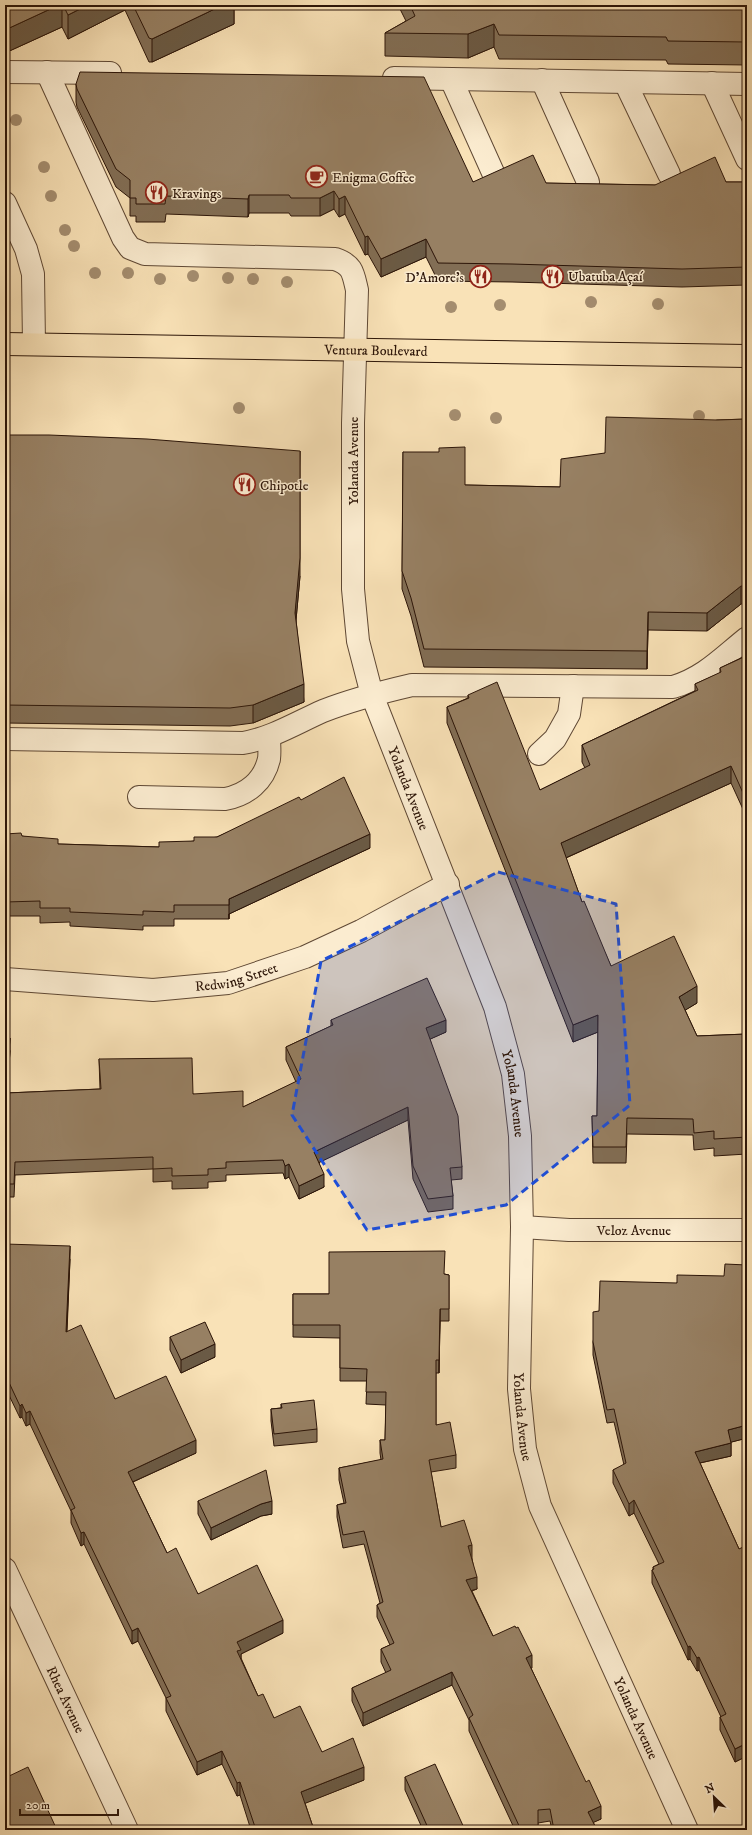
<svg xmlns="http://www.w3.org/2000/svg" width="752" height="1835" viewBox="0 0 752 1835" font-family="'IM FELL DW Pica',serif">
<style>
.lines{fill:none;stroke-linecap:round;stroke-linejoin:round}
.minor-casing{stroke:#5f4834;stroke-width:24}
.major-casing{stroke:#2c1508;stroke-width:24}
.minor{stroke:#fbecd0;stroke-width:22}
.major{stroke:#f9e2b7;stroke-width:22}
.tree{fill:#a48d6f}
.wall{fill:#826e55;stroke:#2c1508}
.shaded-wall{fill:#6a5a45;stroke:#2c1508}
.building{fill:#978063;stroke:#2c1508}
.marked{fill:#1d4ed8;fill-opacity:0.2;stroke:#1d4ed8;stroke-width:3;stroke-dasharray:8 5;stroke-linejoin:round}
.labels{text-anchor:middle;stroke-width:3;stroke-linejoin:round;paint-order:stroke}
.poi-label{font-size:14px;fill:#2c1508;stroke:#fbecd0;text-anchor:start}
.street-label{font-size:14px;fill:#2c1508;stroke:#fbecd0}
</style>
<rect width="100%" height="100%" fill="#f9e2b7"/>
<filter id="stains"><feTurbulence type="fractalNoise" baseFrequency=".005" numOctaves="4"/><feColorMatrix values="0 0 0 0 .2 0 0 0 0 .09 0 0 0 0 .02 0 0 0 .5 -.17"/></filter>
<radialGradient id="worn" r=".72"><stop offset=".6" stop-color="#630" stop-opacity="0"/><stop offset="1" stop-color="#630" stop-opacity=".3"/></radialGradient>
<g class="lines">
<defs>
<g id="minor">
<path d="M5,72l105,1"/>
<path id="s1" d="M47,72l76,166 7,10 15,6 190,5c18,6 18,14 22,31l-4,133v166l5,52 14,54 123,312 18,67 7,62 2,91 -3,162 6,60 15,57 147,324"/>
<path d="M394,78l353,6"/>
<path d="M451,79l44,98"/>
<path d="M542,80l46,102"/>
<path d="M625,82l44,92"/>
<path d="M712,83l35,76"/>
<path d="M5,203l21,46 7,25 1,70"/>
<path d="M5,739l238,4c29,-5 53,-20 80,-32 28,-11 59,-19 89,-26l261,2c31,-9 50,-30 74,-49"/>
<path d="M539,754l16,-15 14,-25 4,-28"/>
<path d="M139,797l86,2c22,-4 39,-18 44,-40 1,-7 0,-15 0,-22"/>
<path id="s2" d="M5,979l148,11 75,-7 77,-26 56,-26 87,-47"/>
<path id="s3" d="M522,1227l47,3h178"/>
<path id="s4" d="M5,1569l122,261"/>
</g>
<g id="major">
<path id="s5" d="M5,344l742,12"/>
</g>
</defs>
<!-- minor casing -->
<use href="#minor" class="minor-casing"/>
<!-- major casing -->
<use href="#major" class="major-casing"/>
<!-- minor -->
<use href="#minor" class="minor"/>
<!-- major -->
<use href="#major" class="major"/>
</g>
<!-- trees -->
<g class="tree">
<circle cx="16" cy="120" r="6"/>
<circle cx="44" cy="167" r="6"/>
<circle cx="51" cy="196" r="6"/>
<circle cx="65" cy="230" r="6"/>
<circle cx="74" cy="246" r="6"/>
<circle cx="95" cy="273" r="6"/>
<circle cx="128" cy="273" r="6"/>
<circle cx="193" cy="276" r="6"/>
<circle cx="228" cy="278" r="6"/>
<circle cx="160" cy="279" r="6"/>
<circle cx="253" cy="279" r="6"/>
<circle cx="287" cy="282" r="6"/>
<circle cx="591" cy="302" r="6"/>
<circle cx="658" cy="304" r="6"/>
<circle cx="500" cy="305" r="6"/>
<circle cx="451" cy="307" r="6"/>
<circle cx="239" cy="408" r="6"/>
<circle cx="455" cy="415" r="6"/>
<circle cx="699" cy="416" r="6"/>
<circle cx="496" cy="418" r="6"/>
</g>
<!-- wall -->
<path class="wall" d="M5,5h231l-2,1v18l-82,38h-3l-24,-52 -57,29 -6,-12 -57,26z
M398,5h349v60l-79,-1 -2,-4 -167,-1 -5,-12 -26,11 -83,-2v-23l21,-12z
M76,84l397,98 182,3 71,-3h21v103l-65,2 -170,-5 -74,-1 -12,-24 -45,20 -13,-23 -3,1 -20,-41 -6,3 -5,-8 -14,7h-29l-2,-3h-40l-1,4 -82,-3 -1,8h-29v-6h-6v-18l-14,-11 -39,-80 -1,-5z
M747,419v185h-6l-34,27 -59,-1 -1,39 -223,-2 -13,-51 -9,-27 1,-137 62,33 95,2 45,-34 112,-33z
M5,435l295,141 -4,44 8,82 -51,21 -23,3 -225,-3z
M747,648v170l-16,-35 -165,75 16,44 29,64 86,37 -12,7 12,26 50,-2v120l-33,2v-8l-20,2 -1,-15 -66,-1 -1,29h-33l-1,-47h5l1,-84 -25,10 -126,-319v-16l21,-9v-3l72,95 45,-22 -3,-6v-17l113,-54v-7l25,-11v-5l23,-11v-8z
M301,800l69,48 -141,66v5h-55v7h-31v4l-73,-4v-4l-30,1v-7h-35v-82l17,2 36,8 101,3 58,-10z
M331,1020l115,12 -16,7 32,128v12l-11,1 2,16v13l-25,3 -15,-33 -5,-59 -89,42 5,25 -25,12 -10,-22 -4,2 -2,-6 -57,2v6l-18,1v6l-36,1v-8l-19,1v-13l-138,6 -1,22h-9v-159l5,13 -3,42 93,-4 -1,-30 94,35 50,13 53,-25 -10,-22v-13l45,-21z
M5,1244l65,15 -3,73 48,67 81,54 -63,29 34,71 31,41 85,39 -42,21v4l17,38 16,22 48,34 42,28 -59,23 9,27h-63l-11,-35 -3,1 -15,-32 -25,11 -31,-64v-13l-28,-57 -6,3 -48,-100 -3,2 -10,-23v-12l-41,-87 -4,2 -4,-9 -2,1 -15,-31z
M444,1274l5,1v46h-9l-1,52h-3v52l20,30v13l-25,4 10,55 31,31 5,31 -5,2 21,45 39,32h-1l70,151 -8,3 4,8h-45l-2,-9 -12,2v7h-23l-46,-99v-11l-17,-35 -89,41 -11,-25v-13l34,-15 -5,-11v-13l9,-4 -13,-28v-12l3,-2 -16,-59 -21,4 -6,-31v-12l7,-2 -5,-23v-12l42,-8 -1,-7v-13h5l1,-35 -20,-1 1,-23h-27v-43l-47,-1v-43h36z
M677,1283l70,155 -16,4v14l-31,7 39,86 8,1v206l-12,6 -15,-32v-13h1l-22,-47 -2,1 -7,-12 -2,1 -36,-77v-13l1,-1v-2l6,-3 -25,-51 -5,3 -16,-33v-13l11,-5 -10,-43 -7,1 -14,-68v-13l6,-31z
M170,1337l45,20 -34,16 -11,-23z
M281,1404l36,25v13l-43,4 -3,-25v-12l10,-1z
M198,1501l74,13 -11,2 -50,24 -13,-26z
M405,1777l60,53h-42l-18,-40z"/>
<!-- shaded-wall -->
<path class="shaded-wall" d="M59,5h3v22l-57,26v-23z
M88,5h37v5l-57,29v-24z
M223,5h13l-2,1v18l-82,38v-23z
M494,24v23l-26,11v-24z
M334,191v18l-14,7v-18z
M249,195v18l-1,4v-18z
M345,196v18l-6,3v-18z
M368,236v18l-3,1v-18z
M426,239v18l-45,20v-18z
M300,451v125l-5,55v-18z
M741,586v18l-34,27v-18z
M648,612v18l-1,39v-18z
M304,684v18l-51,21v-18z
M731,766v17l-170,77v-17z
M370,834v14l-141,66v5v-20z
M697,986v17l-18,11v-17z
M598,1015v17l-25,10v-17z
M446,1020v12l-20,9v-13z
M10,1038v13l-4,54v-12z
M408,1107v13l-94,45v-13z
M289,1164v13l-4,2v-13z
M324,1174v13l-25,12v-13z
M70,1246v13l-4,86v-13z
M440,1309v12l-1,52v-13z
M215,1344v13l-34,16v-13z
M22,1404v13l-2,1v-12z
M30,1411v13l-4,2v-13z
M747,1425v13l-19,5v-13z
M196,1440v13l-68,31v-12z
M731,1443v13l-36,8v-12z
M634,1500v13l-5,3v-12z
M272,1501v13l-11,2 -50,24v-12l50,-24z
M84,1532v12l-3,2v-13z
M472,1545v13l-4,1v-13z
M477,1577v12l-11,3v-12z
M283,1620v13l-42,21v8l-4,2v-22z
M138,1628v13l-6,3v-13z
M690,1646v13l-2,1v-13z
M532,1655v13l-6,2v-12z
M699,1657v13l-2,1v-13z
M452,1672v13l-89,41v-13z
M5,1717h1v13h-1z
M747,1743v13l-12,6v-13z
M222,1751v13l-25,11v-13z
M364,1767v13l-63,25v-13z
M240,1782v13l-3,1v-13z
M601,1806v13l-13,6v-13z"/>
<!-- building -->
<path class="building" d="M5,5h54l-54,25z
M63,5h25l-20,10z
M133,5h90l-71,34 -3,-1z
M410,5h337v37l-79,-1 -2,-4 -167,-2 -5,-11 -26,10 -83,-1 30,-17z
M80,72l344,5 49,105 60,-27 13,28 109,2 60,-28 11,25h21v85l-65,2 -170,-5 -74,-1 -12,-24 -45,20 -13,-23 -3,1 -20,-41 -6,3 -5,-8 -14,7h-29l-2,-3h-40l-1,4 -82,-3 -1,8h-29v-6h-6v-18l-14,-11 -39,-80 -1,-5z
M606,417l111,3 30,-1v167h-6l-34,27 -59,-1 -1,39 -223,-2 -13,-51 -9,-27 1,-119h36v-4l26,-1v38l95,2 1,-28 44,-6z
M5,435h44l98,4 153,12v107l-5,55 9,71 -51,21 -23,3 -225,-3z
M747,648v154l-16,-36 -170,77 21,59 2,-1 27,65 63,-30 23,50 -18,11 18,39 50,-2v103l-33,2v-8l-20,2 -1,-14 -66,-1 -1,29h-33l-1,-31h5l1,-101 -25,10 -126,-318 22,-9 -1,-3 29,-13 43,108 50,-25 -8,-20 116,-55 -3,-6 26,-12 -1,-4 26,-12 -3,-7z
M344,777l26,57 -141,65v6h-55v7l-31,-1v4l-73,-3v-4h-30v-7l-35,1v-68l16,-1 1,3 36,3v5l101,3v-5l35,-1v-4h23l82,-40 2,3z
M427,978l19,42 -20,8 32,88 4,51 -12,1 3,28 -25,3 -15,-33 -5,-59 -94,45 10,22 -25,12 -10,-22 -4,2 -2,-6 -57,2v6l-18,1v6l-36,1v-8l-19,1v-12l-138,5 -1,22h-9v-146h5l-4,55 95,-4 -2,-30 93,-1 1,36 50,-3v16l58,-28 -15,-32 47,-22 -2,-5z
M5,1244l65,2 -4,86 15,-7 34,74 51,-23 30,64 -68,32 39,81 9,-5 22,46 59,-29 26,55 -46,22 4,8 -4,1 21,45 5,-2 11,24 26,-12 22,46 31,-14 11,29 -63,25 13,38h-58l-16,-48 -3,1 -15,-32 -25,11 -31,-64 5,-2 -33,-68 -6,3 -48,-99 -3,1 -10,-23 4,-2 -45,-97 -4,2 -4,-9 -2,2 -15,-32z
M445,1251l-1,23 5,1v34h-9l-1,51h-3v65l14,-3 6,33 -27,5 12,67 23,-7 8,25 -4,1 9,31 -11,3 27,56 22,-10 1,2 2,-1 14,28 -6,3 47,97 13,27 3,-2 12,26 -13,6 9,18h-43l-4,-21 -12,1v20h-17l-52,-112 4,-3 -21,-43 -89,41 -11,-25 39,-18 -10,-21 13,-6 -17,-38 6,-3 -19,-71 -21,4 -6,-30 9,-2 -7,-35 44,-9 -3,-19h5l1,-48h-20l1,-23 -27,-1v-43h-47v-31h36v-42z
M725,1264l22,1v160l-19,5 3,13 -36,9 44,97 6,-3 2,4v193l-12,6 -15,-32 6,-3 -27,-57 -2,1 -7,-12 -2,1 -36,-77 2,-1 -1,-2 11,-5 -30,-62 -5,4 -16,-34 13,-7 -12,-54 -7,1 -14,-68v-30l6,-1 1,-30 77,2v-8l47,1z
M205,1322l10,22 -34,16 -11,-23z
M314,1400l3,29 -43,5 -3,-25 11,-1 -1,-4z
M266,1470l6,31 -11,3 -50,24 -13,-27z
M435,1764l30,66h-36l-24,-53z
M28,1767l29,63h-52v-52z"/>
<!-- marked area -->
<path class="marked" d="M498,872l118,32 14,201 -124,100 -139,25 -75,-115 29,-154z"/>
<!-- icons -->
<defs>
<symbol id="cafe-ring" viewBox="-11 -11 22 22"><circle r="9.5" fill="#fbecd0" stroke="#8f2418" stroke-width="1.5"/><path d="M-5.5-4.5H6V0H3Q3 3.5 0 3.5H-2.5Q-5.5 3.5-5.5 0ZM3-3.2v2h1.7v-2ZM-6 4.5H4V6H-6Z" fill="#8f2418"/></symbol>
<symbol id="restaurant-ring" viewBox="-11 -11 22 22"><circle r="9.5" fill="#fbecd0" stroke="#8f2418" stroke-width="1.5"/><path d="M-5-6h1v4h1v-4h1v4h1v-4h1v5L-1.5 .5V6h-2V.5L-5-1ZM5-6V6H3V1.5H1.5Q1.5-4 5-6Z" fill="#8f2418"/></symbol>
</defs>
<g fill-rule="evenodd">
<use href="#cafe-ring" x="304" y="164" width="25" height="25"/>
<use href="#restaurant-ring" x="144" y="180" width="25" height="25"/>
<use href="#restaurant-ring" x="540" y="264" width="25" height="25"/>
<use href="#restaurant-ring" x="468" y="264" width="25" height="25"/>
<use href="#restaurant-ring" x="232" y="472" width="25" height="25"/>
</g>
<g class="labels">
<!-- poi labels -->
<g class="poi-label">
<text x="332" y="182">Enigma Coffee</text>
<text x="172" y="198">Kravings</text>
<text x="568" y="281">Ubatuba Açaí</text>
<text x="464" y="282" text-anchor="end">D'Amore's</text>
<text x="260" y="490">Chipotle</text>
</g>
<!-- street labels -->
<g class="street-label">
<text dy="5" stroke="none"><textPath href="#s5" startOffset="371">Ventura Boulevard</textPath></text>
<text transform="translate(353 461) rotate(-90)" y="5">Yolanda Avenue</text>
<text dy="5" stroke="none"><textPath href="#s1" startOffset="949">Yolanda Avenue</textPath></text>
<text dy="5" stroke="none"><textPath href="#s2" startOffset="233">Redwing Street</textPath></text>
<text dy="5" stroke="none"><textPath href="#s1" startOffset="1273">Yolanda Avenue</textPath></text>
<text dy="5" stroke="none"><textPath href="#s3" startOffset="112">Veloz Avenue</textPath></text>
<text dy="5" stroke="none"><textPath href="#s1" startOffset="1597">Yolanda Avenue</textPath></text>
<text dy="5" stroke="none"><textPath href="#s4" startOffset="144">Rhea Avenue</textPath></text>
<text dy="5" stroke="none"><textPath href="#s1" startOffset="1921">Yolanda Avenue</textPath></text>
</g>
</g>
<!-- margin -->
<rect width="752" height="1835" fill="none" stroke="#f9e2b7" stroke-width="20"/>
<rect x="6" y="6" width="740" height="1823" fill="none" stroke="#2c1508" stroke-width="2"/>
<rect x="10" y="10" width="732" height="1815" fill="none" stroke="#2c1508"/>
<!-- north arrow -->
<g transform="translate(714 1797) rotate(335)" stroke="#fbecd0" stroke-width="3" paint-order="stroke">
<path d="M0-3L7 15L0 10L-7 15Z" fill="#2c1508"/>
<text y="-6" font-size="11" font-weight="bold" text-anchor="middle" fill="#2c1508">N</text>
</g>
<!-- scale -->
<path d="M20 1809v6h98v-6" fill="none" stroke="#2c1508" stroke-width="2"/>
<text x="26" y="1809" font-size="12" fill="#2c1508" stroke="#fbecd0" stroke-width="3" paint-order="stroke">20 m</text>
<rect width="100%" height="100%" filter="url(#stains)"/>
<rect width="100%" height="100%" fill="url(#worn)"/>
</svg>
